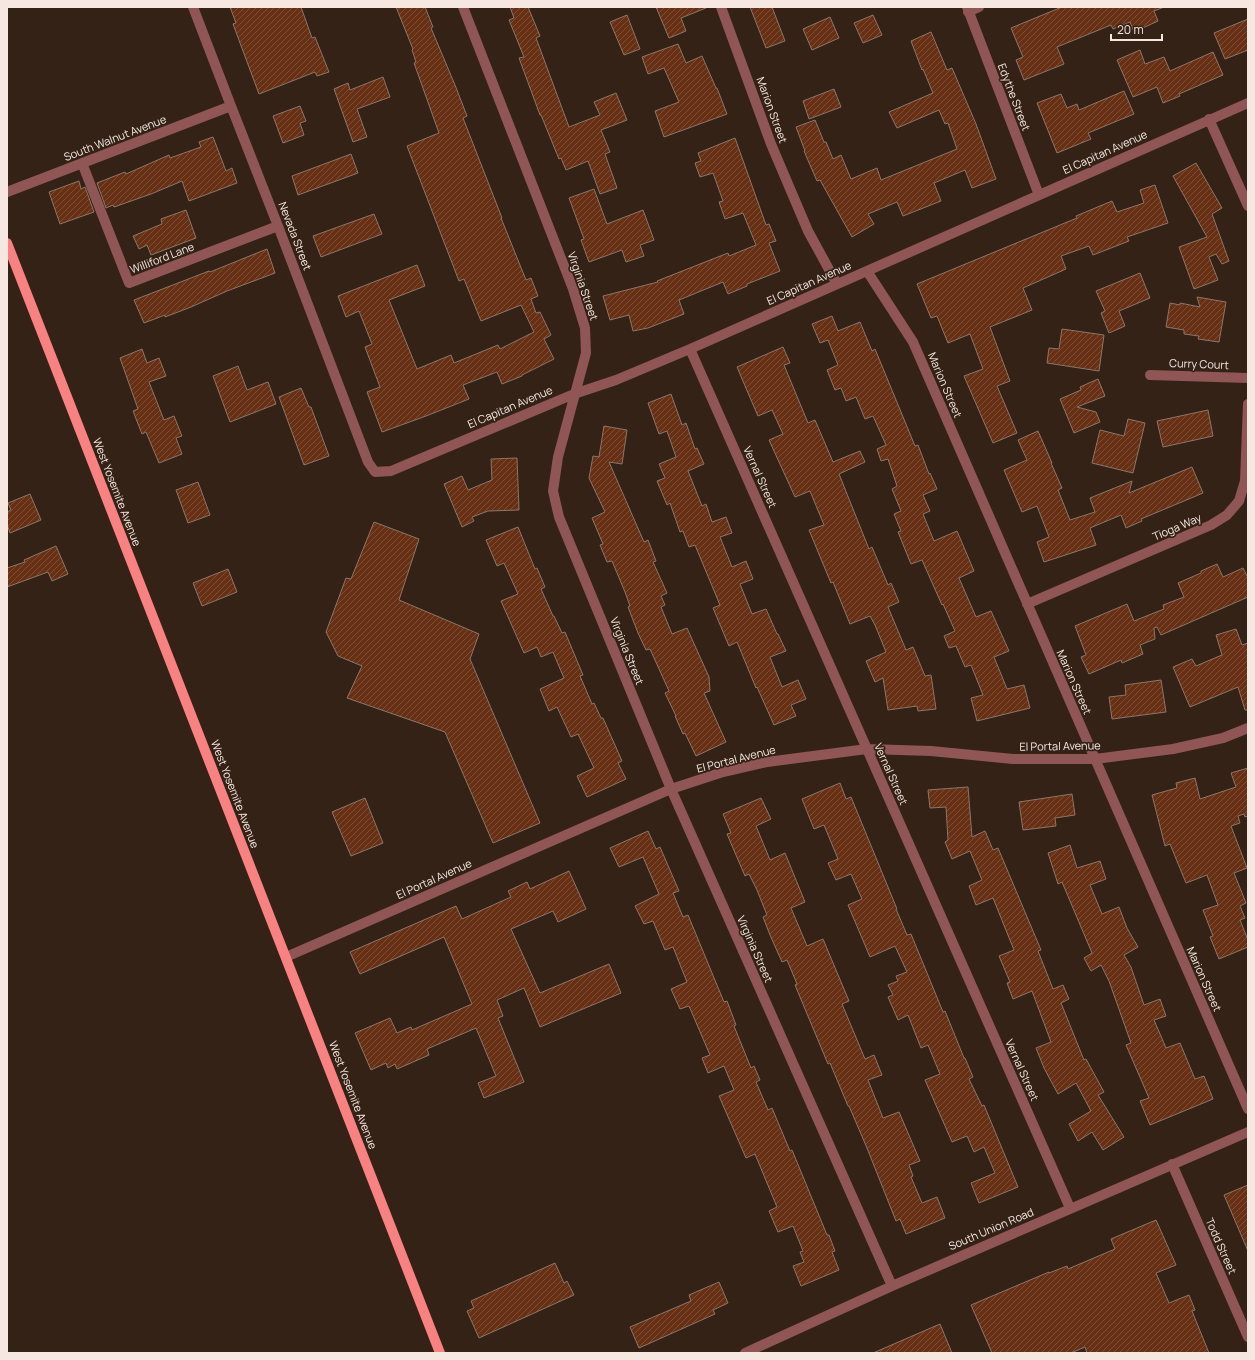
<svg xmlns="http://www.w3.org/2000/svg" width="1255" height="1360" viewBox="0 0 1255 1360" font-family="Manrope,sans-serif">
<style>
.building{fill:url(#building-hatch);stroke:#8d756a}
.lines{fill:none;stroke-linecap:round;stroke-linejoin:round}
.minor{stroke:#905655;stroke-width:10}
.major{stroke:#f88181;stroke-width:10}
.labels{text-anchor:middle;stroke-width:3.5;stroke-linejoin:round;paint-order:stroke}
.street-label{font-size:11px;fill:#f6e8e1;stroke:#352217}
</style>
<defs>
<pattern id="building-hatch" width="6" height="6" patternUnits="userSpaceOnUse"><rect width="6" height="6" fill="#673014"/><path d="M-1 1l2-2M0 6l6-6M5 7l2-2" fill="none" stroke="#7d4e36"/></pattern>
</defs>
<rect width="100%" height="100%" fill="#352217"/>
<!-- building -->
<path class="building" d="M230,7h71l11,31 3,-1 14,35 -12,4 -2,-4 -56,22 -26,-70 3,-1z
M396,7h29l8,20 -2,1 24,57 12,31 -4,2 39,100h-1l25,62 5,-2 7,18 -7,3 5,14 4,-1 11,23 -7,4 10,20 -32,16v1l-20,8 -5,-12 -34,13 6,14 -43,17 -44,16 -15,-40 13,-5 -15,-40 7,-3 -13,-33 -13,6 -8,-21 79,-31 8,21 -36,14 28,69 34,-14 3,8 44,-18 2,4 34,-17 -13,-27 -40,16 -17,-42 -5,2 -52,-135 32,-13 -25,-70 2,-1 -4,-12 1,-1z
M510,7h18l12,29 -4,2 33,89 31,-12 -6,-13 22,-9 11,27 -26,10 9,22 -5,2 12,34 -17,6 -12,-33 -22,9 -5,-12 -2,1 -18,-44h-1l-21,-57 5,-1 -15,-37 5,-2z
M656,7h50v1l-25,10 5,13 -17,7z
M750,7h22l13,34 -19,7z
M1062,7h102l-10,4 4,10 -24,11 -4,-10 -17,7 -2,-4 -54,22 7,17 -40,16 -8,-20 7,-3 -12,-29z
M627,15l13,34 -16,6 -14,-33z
M873,15l9,20 -19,8 -9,-20z
M830,17l9,21 -27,12 -9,-21z
M1248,19v31l-23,9 -11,-26z
M931,32l16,38 5,-2 24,56 20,55 -24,9 -7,-18 -31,13 7,18 -38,15 -6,-14 -29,12 6,10 -22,13 -32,-57 -3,1 -13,-30h1l-9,-24 19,-7 9,22h2l7,17 8,-4 10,24 26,-11 4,12 76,-31 -9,-26 -3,1 -6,-14 -42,18 -8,-16 44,-19 -10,-24 -1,1 -11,-29z
M678,44l8,19 16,-7 14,32h1l10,26 -63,23 -9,-26 24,-9 -15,-34 -16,6 -6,-17z
M1140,50l5,14 19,-7 6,14 43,-19 10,23 -44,19 1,2 -17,7 -6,-16 -24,10 -16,-37z
M383,77l7,20 -33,12 10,28 -14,5 -19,-53 14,-6 2,7z
M834,89l7,18 -32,12 -6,-18z
M1124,91l10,23 -46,19 3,6 -34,14 -20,-50 24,-9 6,14 10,-4 2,6z
M300,106l6,15 -6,2 4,12 -21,8 -10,-27z
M213,137l13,34 6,-3 5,15 -48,18 -7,-20 -31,13 -37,13 -1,-2 -7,3 -9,-25 28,-11 1,2 43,-19 1,3 31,-11 -2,-5z
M735,138l31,87 3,-1 7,17 -7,2 11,28 -33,13v2l-19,8 -5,-12 -44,18 5,14 -36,14 -15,3 -4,-16 -19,5 -7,-24 55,-14 -1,-1 71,-28 1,3 27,-11 -13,-32 -18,6 -6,-17 4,-1 -10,-28 -13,4 -5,-14 6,-2 -3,-8z
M351,154l7,19 -60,22 -6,-19z
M1196,163l26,45 -10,6 17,47 -7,3 -6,-10 -7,3 9,23 -24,9 -15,-42 28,-10 -34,-61z
M79,181l2,8 4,-2 9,25 -34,12 -11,-32z
M1155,185l13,38 -41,14 2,4 -36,14 -4,-9 -28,10 5,13 -43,19 9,22 -42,17 20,54 -13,5 20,47 -24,10 -29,-67 19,-7 -13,-35 -22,9 -11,-27 -6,2 -14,-34 160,-66 -1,-2 36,-15 5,11 27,-9 -4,-13z
M594,189l13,35 36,-14 11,30 -14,5 4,11 -18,6 -4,-12 -33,12 -8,-22 3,-1 -15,-41z
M186,210l10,28 -45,17 -4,-10 -8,4 -6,-13 29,-12 -1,-5z
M374,214l8,20 -61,23 -8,-21z
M267,249l8,24 -48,18 -36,16 -26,10v-2l-21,8 -10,-23 75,-29 1,1z
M1140,273l10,25 -31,13 6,15 -16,7 -8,-20 4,-2 -9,-20z
M1197,297l29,5 -7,40 -21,-3 1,-3 -15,-2v-4l-18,-3 4,-24 10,2v-2l20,4z
M832,316l6,15 22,-9 12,29 3,-2 40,97 3,-1 11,29 1,-1 7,16 -14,6 7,16 -7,3 11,27 23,-10 17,40 -15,7 17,39 15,-6 18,40 -15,6 13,32 17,-4 6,23 -53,13 -6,-23 12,-3 -12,-30 -6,2 -9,-21 -7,2 -5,-12 11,-5 -12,-27 -1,1 -20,-45 -11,4 -13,-32 3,-1 -7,-17 7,-3 -9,-22 5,-3 -9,-27 -7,2 -4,-12 9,-4 -13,-29 -8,3 -9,-22 -10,4 -5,-13 -6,2 -8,-20 11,-5 -10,-25 -8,3 -8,-19z
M1062,329l42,6 -5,36 -52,-8 2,-15 10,1z
M783,347l7,16 -6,2 24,58 7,-3 18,42 27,-11 5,11 -26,12 30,75 3,-2 16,38 3,-2 8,19 -11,5 18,43 7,-3 12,29 6,-1 5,34 -18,2 -1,-5 -29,4 -5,-32 -8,4 -9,-21 20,-9 -11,-27 -5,-9 -20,8 -17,-42 -2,1 -22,-53 15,-5 -14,-34 -15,6 -26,-57 14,-6 -11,-24 -14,6 -10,-23 -11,-26z
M142,349l5,14 12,-5 7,18 -17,6 15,38 10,-4 8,20 -6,2 6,16 -23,9 -13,-31 -4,2 -9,-23 5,-2 -18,-51z
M238,366l9,24 21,-8 8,22 -46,18 -17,-46z
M1098,379l7,17 -28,11 19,5 4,10 -26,11 -14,-34 21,-9 -1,-3z
M301,388l8,19h2l18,49 -25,9 -25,-68z
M671,394l11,31 4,-2 9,26 2,-1 7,16 -16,7 14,35 4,-2 6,18 14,-5 6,16 -12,4 12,30 14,-6 7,18 -13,5 12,30 14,-5 11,25h1l8,17 -16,6 12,30 16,-7 8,19 -15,6 5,11 -22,9 -17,-38 -1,1 -19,-46 -8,4 -16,-38 7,-3 -25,-60 -6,2 -6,-16 -3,1 -10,-29 -3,2 -10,-24 8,-3 -6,-14 17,-7 -9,-26 -8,3 -11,-31z
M1208,410l5,26 -50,11 -6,-26z
M1128,419l17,4 -12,50 -41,-10 8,-33 24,6z
M604,426l23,4 -5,34 -13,-2 35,80 4,-2 8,21 -3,1 14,31 -6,3 4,9 -4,2 11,27 15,-6 22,49 1,14 -6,2 22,49 -30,14 -11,-23 -2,1 -8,-18h1l-11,-23 4,-2 -19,-42 -4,1 -8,-17 -10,-26 2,-1 -5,-14 -13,-31 -5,1 -7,-17 3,-1 -11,-26 13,-6 -16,-34 4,-22 6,1z
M1038,431l14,32h-1l11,25 -4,2 12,30 25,-8 -5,-14 42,-17 -3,12 63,-26 11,26 -62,26 1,2 -16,7 -5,-13 -31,13 6,17 -52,17 -7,-20 12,-5 -12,-31 -15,6 -18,-42 23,-10 -9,-20z
M517,458l2,52 -31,1 -16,6 2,4 -12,6 -18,-43 18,-8 6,14 24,-10 -1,-21z
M198,482l12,33 -22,8 -12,-33z
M30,494l11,26 -31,13 -3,-9v-12l4,-2 -3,-7z
M374,522l45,17 -20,61 80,34 -9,25 70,164 -47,20 -48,-111 -98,-34 15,-32 -24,-10 -12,-24 20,-54 5,1z
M518,527l17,42 2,-1 8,19 -4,2 12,27h1l8,17 3,-1 18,43 -3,1 12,28 2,-1 7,15h2l19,43 -4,2 8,16 -39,18 -10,-21 17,-8 -16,-34 -7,3 -14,-30 -8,4 -9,-22 24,-11 -6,-14 -5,-12 -12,5 -4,-10 -13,6 -23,-52 17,-7 -14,-31 -7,3 -11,-26z
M56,546l12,28 -16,7 -4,-9 -41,15v-19l18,-6 -1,-2z
M1217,564l6,13 20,-9 5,10v19l-87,38 -4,-8 -3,1 1,11 -15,6 3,9 -21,9 -1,-3 -32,14 -8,-17 5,-2 -11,-29 52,-22 7,17 30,-12 -1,-4 21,-8 -6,-14 23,-10v-2z
M228,569l9,23 -35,14 -9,-23z
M1236,629l6,16 6,-2v67h-3l-7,-23 -48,20 -17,-40 19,-8 4,7 26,-11 -6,-20z
M1161,680l5,32 -54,7 -3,-22 17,-2 -1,-10z
M1248,768v48l-3,1 -1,-3 -6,2 2,7 -9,3 16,42 -13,5 12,30 -6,3 5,12 -5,2 8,20v7l-29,12 -9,-22 3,-1 -10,-26 15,-5 -11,-30 -21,8 -16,-39 -5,2 -13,-51 25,-7 -1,-5 19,-5 5,21 36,-12 -5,-14z
M840,783l6,16 5,-2 46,112h-1l11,26 4,-1 32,78 2,-1 19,47h1l8,19 -4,2 13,27 2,-1 34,82 -39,16 -8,-20 24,-10 -11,-26 -10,5 -7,-16 -15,6 -27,-62 15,-6 -12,-29 -7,3 -13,-33 -10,5 -10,-23 5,-2 -5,-10 10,-4 -2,-5 11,-4 -12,-26 -25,11 -22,-52 14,-6 -11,-25 -15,6 -8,-17 10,-4 -14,-34 -10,4 -12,-30z
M968,787l4,50 13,-6 8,19 5,-2 43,102 -3,1 15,38 10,-4 6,14 -8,4 23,57 2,-1 18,33 -6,3 26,42 -21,13 -11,-18 -14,9 -9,-17 22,-13 -15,-28 -18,11 -14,-26 -8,-20 15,-6 -19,-51 -19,8 -6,-16 3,-1 -11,-26 15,-6 -21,-52 -17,7 -7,-19 13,-6 -12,-29 -18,8 -7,-17 3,-2 -2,-33 -16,1 -2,-18z
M1072,794l3,21 -20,3 1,8 -33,4 -4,-28z
M365,798l18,45 -32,13 -19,-44z
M761,798l10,21 -15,7 14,34 15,-7 20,49 -14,6 16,38 16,-7 26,62 -7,3 23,55 9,-4 8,20 -14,5 15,38 16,-6 21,49 -11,4 4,11 -2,1 11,26 15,-6 8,21 -39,16 -6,-15 -4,2 -29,-73 -18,-42h-1l-18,-43 -2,1 -33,-79 2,-1 -10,-24 -5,2 -12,-27 -7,-18 4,-2 -10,-25 -8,-16 -4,2 -18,-42 4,-1 -8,-19z
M648,831l8,18 4,-2 19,44 -6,2 10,24 5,-2 36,87 3,-1 9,24 -2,1 17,42 3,-2 6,14 -4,2 12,28 4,-2 18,43 2,-1 35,85h2l6,16 -3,1 7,18 -38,16 -8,-20 11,-4 -4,-10 3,-1 -10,-25 -15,6 -9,-21 8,-4 -22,-53 -9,4 -27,-62 15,-6 -10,-24 -16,7 -6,-15 8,-3 -21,-49 -9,3 -9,-20 16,-7 -14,-35 -8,3 -12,-29 -9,3 -9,-18 24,-12 -16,-37 -24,10 -9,-19z
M1070,845l7,23 23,-7 6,18 -16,6 12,29 17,-7 8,21 11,19 -14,8 7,12 13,38 16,-6 6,17 -12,4 12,28 14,-5 15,36 9,-3 9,23 -63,26 -10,-24 9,-3 -23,-53 5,-2 -22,-62 -8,-16 -10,6 -7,-13 8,-5 -30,-71 -4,2 -10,-31z
M569,871l17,38 -28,13 -5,-11 -42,18 29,64 69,-29 12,29 -81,34 -16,-39 -27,12 6,16 -5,2 26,64 -40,16 -6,-15 18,-7 -20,-48 -49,21 2,6 -32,14 -2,-5 -7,4 -2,-5 -15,7 -16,-37 35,-15 7,15 14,-6 1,3 60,-26 -28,-67 -84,37 -10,-22 106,-46 6,13 49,-22 -3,-6 19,-9 3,7z
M1248,1185v66l-24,-56z
M1156,1220l20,45 -20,8 13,30 20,-8 6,15 -3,1 17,42h-122l-2,-6 -14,6h-79l-21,-48 78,-33v1l18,-7 1,3 47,-20 -4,-10z
M555,1263l9,20 3,-2 7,14 -95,43 -12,-27 7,-3 -3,-7z
M719,1282l9,21 -15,7 2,4 -76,34 -9,-21 61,-26 -2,-6z
M940,1324l12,29h-79z"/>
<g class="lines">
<!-- minor -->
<path class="minor" d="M193,7l38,99 47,120 90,236 7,10 16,-1 183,-77 42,-14 74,-31 558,-246
M463,7l110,282 12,39 1,25 -28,104 -5,34 6,26 112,272 221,497
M721,7l50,137 37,87 29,53
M967,7l72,188
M968,12l11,-5
M1209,119l39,87
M82,163l47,120 149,-57
M7,192l224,-86
M867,271l46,71 335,767
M690,349l380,859
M1150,375l98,3
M1027,604l184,-79 16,-10 12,-14 6,-20 3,-77
M286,957l385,-168 52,-17 44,-10 100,-13 64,2 82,8h82l78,-10 50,-11 25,-10
M1172,1164l76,173
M745,1353l147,-67 356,-154"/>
<!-- major -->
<path class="major" d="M7,243l433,1110"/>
</g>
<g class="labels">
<!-- street labels -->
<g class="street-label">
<text transform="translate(1014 97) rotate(69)" y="4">Edythe Street</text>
<text transform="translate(772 110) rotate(70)" y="4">Marion Street</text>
<text transform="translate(115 138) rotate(-21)" y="4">South Walnut Avenue</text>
<text transform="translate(1105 152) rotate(-24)" y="4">El Capitan Avenue</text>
<text transform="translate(295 236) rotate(69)" y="4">Nevada Street</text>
<text transform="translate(162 258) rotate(-21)" y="4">Williford Lane</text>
<text transform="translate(809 283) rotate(-24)" y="4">El Capitan Avenue</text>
<text transform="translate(583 286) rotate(71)" y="4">Virginia Street</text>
<text transform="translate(1199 364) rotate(2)" y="4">Curry Court</text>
<text transform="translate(945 385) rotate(67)" y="4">Marion Street</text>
<text transform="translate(510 407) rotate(-23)" y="4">El Capitan Avenue</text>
<text transform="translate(760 477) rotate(66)" y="4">Vernal Street</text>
<text transform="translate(117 492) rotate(69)" y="4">West Yosemite Avenue</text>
<text transform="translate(1177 527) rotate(-23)" y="4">Tioga Way</text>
<text transform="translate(627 651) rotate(68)" y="4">Virginia Street</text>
<text transform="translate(1074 682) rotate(66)" y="4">Marion Street</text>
<text transform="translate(1060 746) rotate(-1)" y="4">El Portal Avenue</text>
<text transform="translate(736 759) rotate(-14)" y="4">El Portal Avenue</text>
<text transform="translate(891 774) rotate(66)" y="4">Vernal Street</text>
<text transform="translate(235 794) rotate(69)" y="4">West Yosemite Avenue</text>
<text transform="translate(434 879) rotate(-24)" y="4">El Portal Avenue</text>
<text transform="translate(755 949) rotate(66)" y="4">Virginia Street</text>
<text transform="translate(1204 979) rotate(66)" y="4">Marion Street</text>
<text transform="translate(1022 1070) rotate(66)" y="4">Vernal Street</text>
<text transform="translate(353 1095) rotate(69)" y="4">West Yosemite Avenue</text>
<text transform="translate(991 1229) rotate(-23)" y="4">South Union Road</text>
<text transform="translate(1221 1246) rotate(66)" y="4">Todd Street</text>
</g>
</g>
<!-- border -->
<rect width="1255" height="1360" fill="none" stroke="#f6e8e1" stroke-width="16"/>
<!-- scale -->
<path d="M1111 34v6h51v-6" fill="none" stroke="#f6e8e1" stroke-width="2"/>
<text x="1117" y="34" font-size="12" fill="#f6e8e1" stroke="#352217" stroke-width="3" paint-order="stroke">20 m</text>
</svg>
